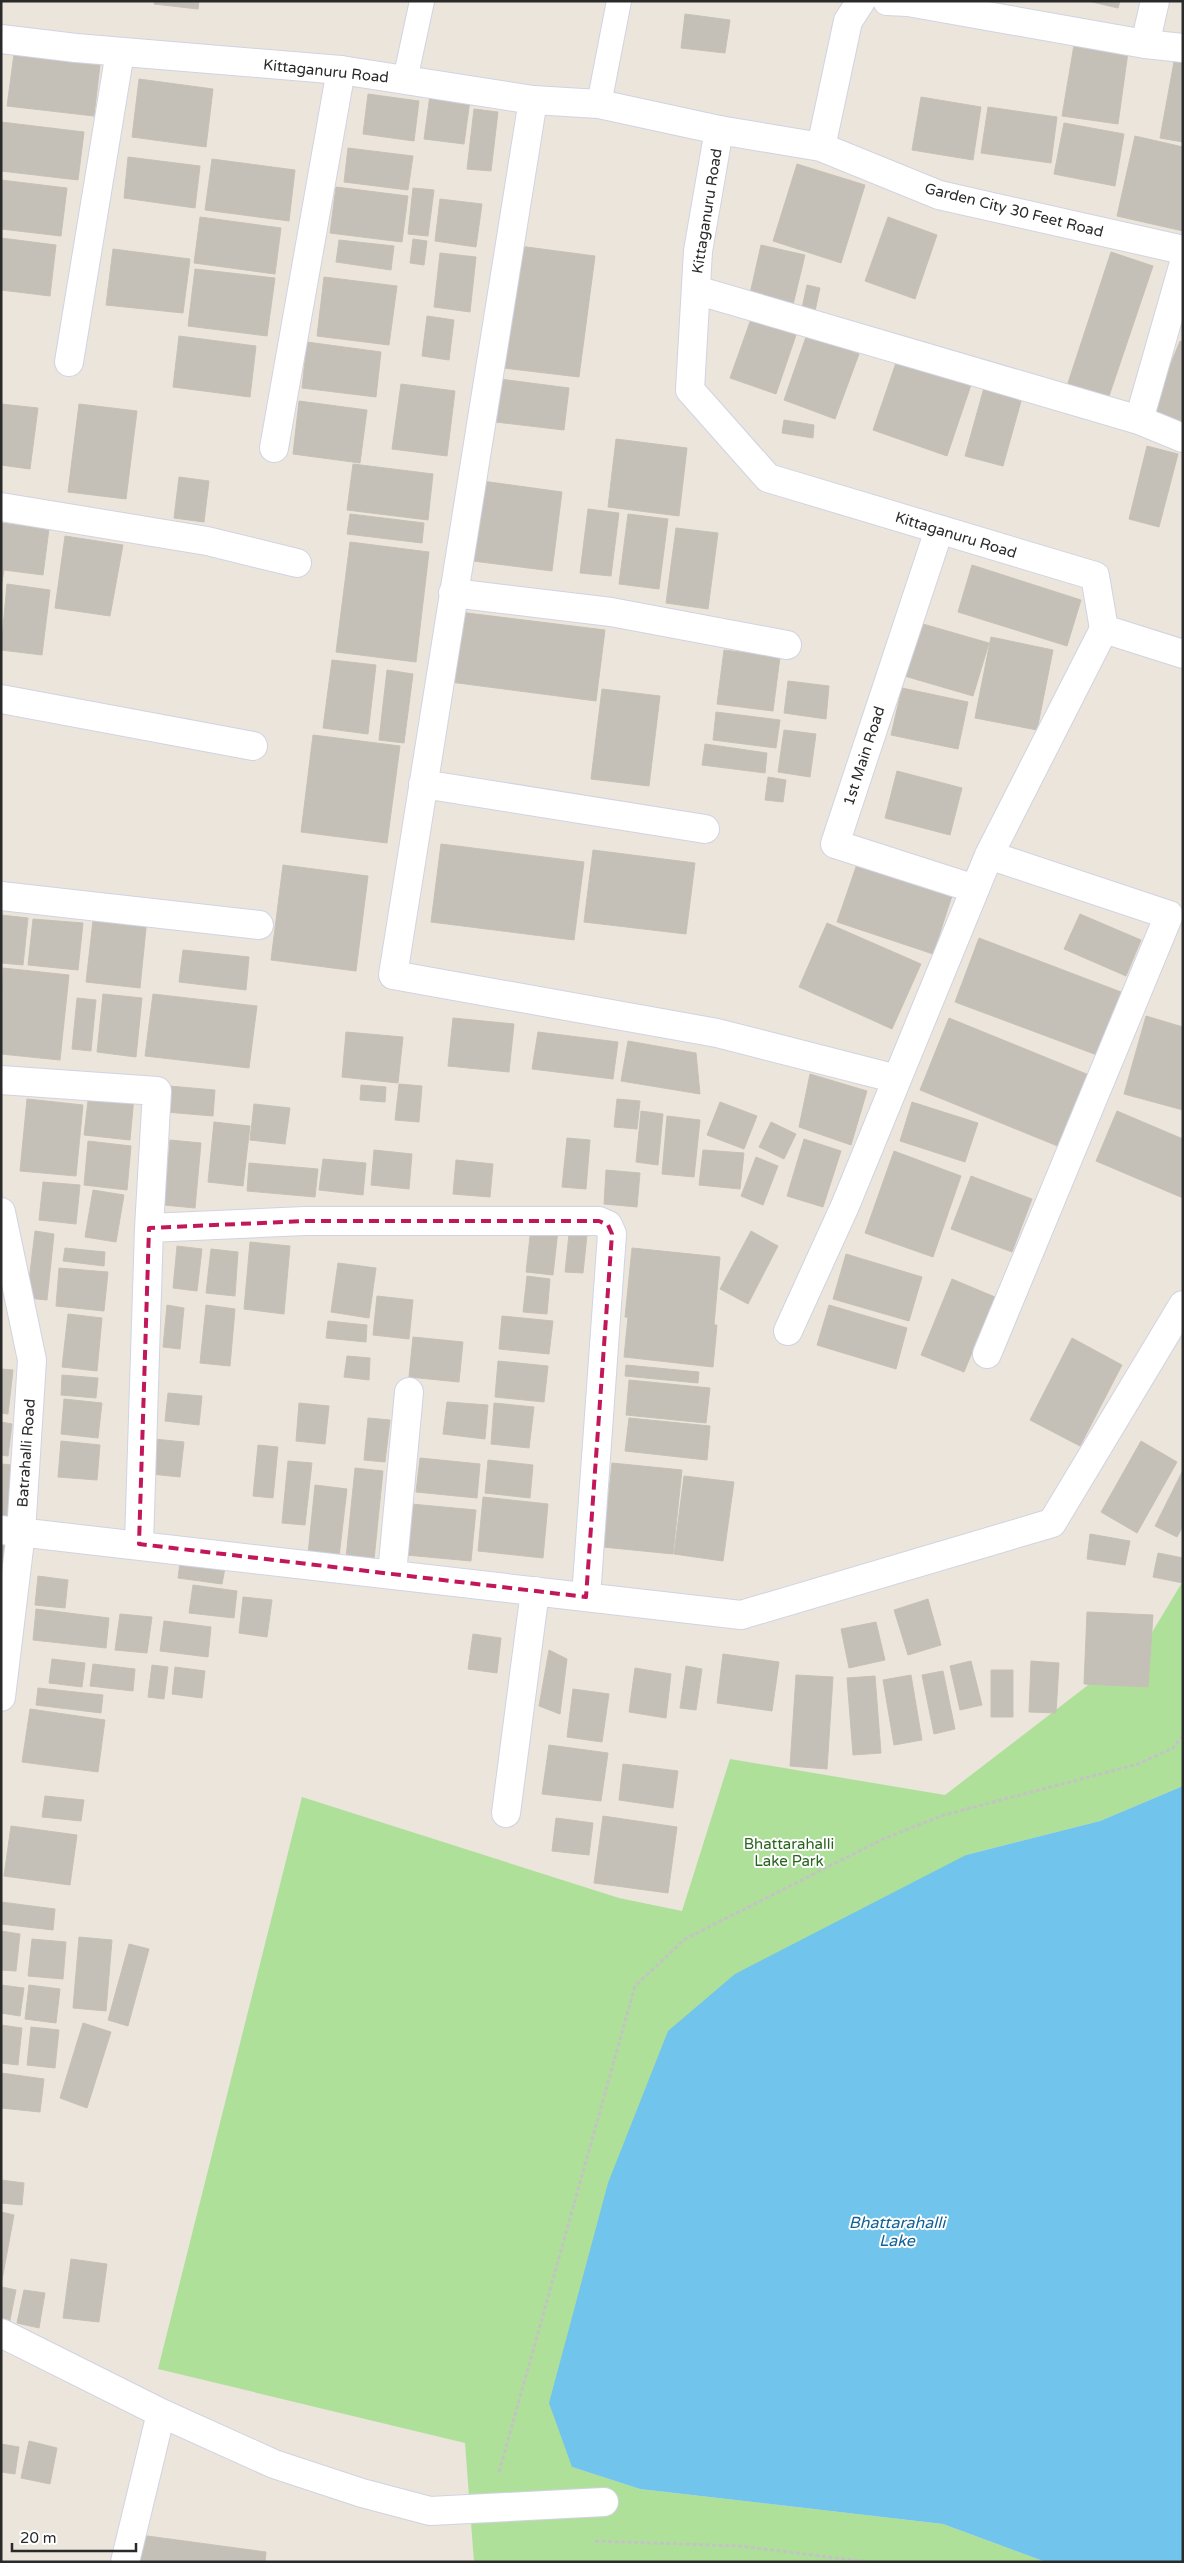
<svg xmlns="http://www.w3.org/2000/svg" width="1184" height="2563" viewBox="0 0 1184 2563" font-family="'Varela Round',sans-serif">
<style>
.green{fill:#aee09a}
.water{fill:#71c4eb}
.building{fill:#c4bfb7;stroke:#c7c1b6}
.lines{fill:none;stroke-linecap:round;stroke-linejoin:round}
.lane-casing{stroke:#d1d3e2;stroke-width:26}
.street-casing{stroke:#d1d3e2;stroke-width:30}
.secondary-casing{stroke:#d1d3e2;stroke-width:30}
.path{stroke:#c3c3c3;stroke-width:3;stroke-dasharray:4 2.5;stroke-linecap:butt}
.lane{stroke:#fff;stroke-width:24}
.street{stroke:#fff;stroke-width:28}
.secondary{stroke:#fff;stroke-width:28}
.marked{fill:none;stroke:#c2185b;stroke-width:4;stroke-dasharray:10 6;stroke-linejoin:round}
.labels{text-anchor:middle;stroke-width:4;stroke-linejoin:round;paint-order:stroke}
.street-label{font-size:15px;fill:#2a2a2a;stroke:#fff}
.park-label{font-size:15px;fill:#27641c;stroke:#fff}
.water-label{font-size:16px;font-style:italic;fill:#116196;stroke:#fff}
</style>
<rect width="100%" height="100%" fill="#ebe5dc"/>
<!-- green -->
<path class="green" d="M1183,1581v205l-83,35 -134,34 -394,612 68,22 303,35 103,38h-572l-9,-119 -307,-74 144,-572 317,101 63,13 48,-152 215,36 203,-156z"/>
<!-- water -->
<path class="water" d="M1183,1786v776h-137l-103,-38 -303,-35 -68,-22 -23,-64 59,-220 60,-152 67,-57 231,-119 134,-34z"/>
<!-- building -->
<path class="building" d="M155,1h44l-1,8 -44,-5z
M1088,1h32l-2,7z
M685,14l45,6 -5,33 -44,-5z
M1074,45l54,7 -10,72 -56,-8z
M1176,51l7,1v90l-23,-4z
M14,54l86,11 -6,51 -87,-10z
M139,79l74,10 -7,58 -74,-10z
M368,94l51,7 -5,40 -51,-7z
M430,95l40,5 -6,44 -40,-5z
M921,97l60,10 -8,53 -61,-10z
M988,107l69,10 -6,46 -70,-10z
M474,109l24,3 -7,59 -24,-2z
M1,122l83,10 -6,48 -77,-9z
M1064,123l60,11 -9,52 -61,-12z
M1135,136l48,11v84l-66,-15z
M348,148l65,8 -5,34 -64,-8z
M128,157l72,9 -5,42 -71,-10z
M212,159l83,11 -6,51 -84,-11z
M797,164l68,21 -24,78 -68,-22z
M1,180l66,8 -6,48 -60,-7z
M336,187l72,9 -6,46 -72,-9z
M413,188l21,2 -6,46 -20,-2z
M440,199l42,5 -6,43 -41,-6z
M200,217l81,11 -6,46 -81,-11z
M888,217l49,18 -22,64 -50,-18z
M1,238l55,7 -6,51 -49,-6z
M413,239l14,2 -3,24 -14,-2z
M339,240l55,6 -3,24 -55,-8z
M761,245l44,10 -13,54 -43,-11z
M519,246l76,10 -16,121 -76,-9z
M113,249l77,10 -7,54 -77,-8z
M1111,252l42,14 -46,136 -41,-13z
M440,253l36,4 -6,55 -36,-5z
M195,269l80,9 -8,58 -79,-10z
M324,277l73,9 -8,59 -72,-9z
M807,285l13,3 -5,23 -13,-3z
M427,316l27,4 -5,40 -27,-4z
M751,319l45,16 -20,59 -46,-16z
M807,334l52,20 -24,65 -51,-19z
M179,336l77,10 -6,51 -77,-10z
M1180,341l3,1v80l-31,-12z
M307,342l74,10 -5,45 -74,-9z
M899,354l74,25 -26,77 -74,-26z
M492,378l77,10 -5,42 -77,-9z
M401,384l54,7 -8,65 -55,-7z
M985,384l38,10 -20,72 -38,-10z
M299,401l68,9 -7,53 -67,-9z
M1,404l37,4 -8,61 -29,-4z
M79,404l58,7 -11,88 -58,-7z
M784,420l30,5 -1,13 -31,-5z
M616,439l71,9 -8,68 -71,-9z
M1147,446l31,8 -19,73 -30,-8z
M353,464l80,10 -5,46 -81,-10z
M179,477l30,4 -5,41 -30,-4z
M482,481l80,11 -10,79 -79,-10z
M588,509l31,4 -8,63 -31,-3z
M350,514l74,9 -2,20 -75,-9z
M628,514l40,5 -9,70 -40,-5z
M1,523l48,6 -6,46 -39,-5 -3,17z
M676,528l42,5 -10,76 -42,-6z
M65,536l58,9 -13,71 -55,-8z
M350,542l79,10 -13,110 -80,-10z
M972,565l109,35 -14,46 -109,-34z
M7,584l43,6 -8,65 -41,-5z
M459,612l146,18 -9,71 -146,-19z
M916,622l73,21 -16,53 -72,-21z
M991,637l62,13 -16,80 -62,-12z
M724,650l56,7 -7,54 -56,-7z
M332,660l44,5 -8,69 -45,-6z
M387,670l26,4 -9,69 -25,-3z
M788,681l41,5 -3,33 -42,-6z
M902,688l66,14 -10,47 -67,-14z
M602,689l58,7 -11,90 -58,-7z
M716,712l64,8 -4,28 -63,-8z
M784,730l32,4 -6,43 -32,-5z
M313,735l87,11 -13,97 -86,-11z
M705,744l62,9 -2,20 -63,-8z
M897,771l65,17 -12,47 -65,-17z
M768,777l18,3 -3,22 -18,-2z
M441,844l143,18 -10,78 -143,-18z
M593,850l102,13 -9,71 -102,-12z
M857,864l95,32 -19,58 -96,-32z
M283,865l85,11 -12,95 -85,-11z
M94,912l53,6 -7,70 -54,-6z
M1080,914l61,26 -15,36 -62,-27z
M1,915l27,3 -5,47 -22,-2z
M33,919l50,4 -5,47 -50,-5z
M827,923l94,41 -29,65 -93,-42z
M979,938l142,54 -24,63 -142,-53z
M183,950l66,7 -3,33 -67,-8z
M3,968l66,7 -9,85 -59,-6z
M103,994l39,4 -6,59 -39,-5z
M153,994l104,12 -8,62 -104,-12z
M77,998l19,2 -5,51 -19,-2z
M1146,1016l37,11v83l-59,-16z
M453,1018l61,6 -5,48 -61,-6z
M949,1018l140,57 -29,72 -140,-57z
M346,1032l57,5 -5,46 -56,-6z
M538,1032l80,10 -5,37 -81,-10z
M628,1041l68,12 4,41 -79,-13z
M810,1074l57,17 -16,54 -52,-18z
M399,1084l23,2 -3,36 -24,-2z
M361,1085l25,2 -1,15 -25,-2z
M169,1086l46,4 -2,26 -47,-4z
M89,1092l45,5 -4,43 -46,-5z
M27,1099l56,6 -7,71 -56,-5z
M617,1099l23,2 -3,28 -23,-2z
M720,1102l37,14 -13,33 -37,-14z
M912,1102l66,21 -13,39 -65,-21z
M254,1104l36,4 -5,36 -35,-4z
M641,1111l22,3 -5,51 -22,-3z
M1117,1111l66,28v59l-87,-37z
M667,1116l33,4 -6,57 -32,-3z
M214,1122l36,4 -7,60 -35,-4z
M771,1122l25,12 -12,25 -25,-12z
M567,1138l23,2 -4,49 -24,-2z
M804,1139l37,12 -18,56 -36,-11z
M170,1140l31,3 -6,65 -31,-3z
M88,1141l43,5 -4,44 -43,-5z
M374,1150l38,4 -3,35 -38,-4z
M703,1150l41,3 -4,36 -41,-4z
M894,1151l67,25 -28,81 -68,-24z
M756,1157l22,9 -15,39 -22,-9z
M323,1159l43,4 -3,32 -44,-5z
M456,1160l37,4 -3,33 -37,-3z
M249,1163l69,6 -3,28 -68,-6z
M606,1170l34,3 -3,34 -33,-3z
M971,1176l61,23 -20,53 -61,-23z
M43,1182l37,3 -4,39 -37,-4z
M93,1190l31,5 -8,47 -31,-5z
M531,1228l27,2 -5,45 -27,-3z
M35,1231l19,3 -7,66 -20,-2z
M751,1231l27,15 -30,58 -28,-15z
M569,1234l18,1 -4,38 -18,-1z
M250,1242l40,4 -6,68 -40,-5z
M177,1246l25,3 -5,42 -24,-3z
M65,1248l40,4 -1,14 -41,-5z
M632,1248l88,9 -6,68 -89,-8z
M211,1249l27,3 -3,44 -29,-3z
M846,1254l76,23 -13,44 -76,-22z
M338,1263l38,5 -7,50 -38,-6z
M59,1268l49,4 -4,39 -48,-5z
M527,1276l23,3 -3,35 -24,-2z
M952,1279l43,18 -31,75 -43,-17z
M377,1296l36,4 -4,39 -36,-4z
M167,1305l17,3 -4,41 -17,-2z
M206,1305l29,4 -5,57 -30,-3z
M829,1305l78,23 -11,41 -79,-24z
M68,1314l34,4 -5,53 -35,-4z
M502,1316l51,5 -4,33 -50,-5z
M628,1317l89,8 -4,42 -89,-10z
M328,1321l39,4 -1,17 -40,-4z
M413,1337l50,5 -4,40 -50,-5z
M1072,1338l50,27 -42,81 -50,-26z
M347,1356l23,2 -1,22 -25,-3z
M498,1361l50,5 -4,36 -49,-5z
M626,1365l73,7 -1,11 -73,-7z
M1,1369l12,1 -5,44 -7,-1z
M62,1375l36,3 -2,20 -35,-3z
M629,1380l81,8 -4,35 -80,-8z
M168,1393l34,3 -3,29 -34,-4z
M64,1399l38,4 -4,35 -37,-4z
M447,1402l41,3 -3,34 -42,-5z
M299,1403l30,3 -4,38 -29,-3z
M494,1403l40,4 -5,41 -38,-4z
M368,1418l22,2 -5,42 -21,-2z
M629,1418l81,8 -3,34 -82,-9z
M1,1422l11,2 -4,32 -7,-1z
M154,1439l30,3 -4,35 -29,-3z
M61,1441l39,4 -3,35 -39,-3z
M1141,1441l36,21 -40,71 -36,-21z
M258,1445l20,2 -5,51 -20,-2z
M420,1458l60,6 -3,34 -61,-6z
M488,1460l45,5 -3,33 -45,-5z
M288,1461l24,2 -7,62 -23,-2z
M612,1463l70,7 -9,84 -70,-7z
M1,1464l11,1 -5,60 -6,-1z
M355,1468l28,3 -9,89 -28,-2z
M1183,1470v56l-6,11 -22,-11z
M684,1476l50,6 -11,79 -49,-7z
M315,1485l32,4 -8,68 -31,-3z
M483,1497l65,7 -5,54 -65,-7z
M411,1504l65,6 -5,51 -65,-6z
M1,1534l7,1 -4,39 -3,-1z
M1090,1534l40,7 -5,24 -38,-6z
M1158,1553l25,5v25l-30,-6z
M180,1563l45,5 -3,16 -44,-6z
M38,1576l30,4 -3,28 -30,-3z
M193,1585l44,6 -3,27 -45,-5z
M243,1597l29,3 -5,37 -28,-4z
M928,1599l13,46 -33,10 -14,-45z
M36,1609l73,9 -3,30 -73,-8z
M1087,1612l66,3 -5,72 -64,-3z
M120,1614l32,3 -5,36 -32,-3z
M164,1621l47,6 -3,30 -48,-6z
M876,1622l9,38 -36,8 -8,-39z
M473,1634l28,4 -4,35 -29,-4z
M549,1650l18,9 -7,55 -21,-8z
M723,1654l56,8 -7,49 -55,-8z
M52,1659l33,4 -3,24 -33,-4z
M971,1661l11,44 -22,5 -10,-44z
M1031,1661l28,2 -3,50 -27,-1z
M93,1664l42,5 -2,22 -43,-5z
M152,1665l16,2 -4,32 -16,-2z
M686,1666l16,3 -6,41 -16,-2z
M175,1667l30,4 -3,27 -30,-4z
M635,1668l36,6 -5,44 -37,-6z
M991,1670h22v47h-22z
M943,1671l12,58 -21,5 -12,-59z
M796,1675l37,2 -6,92 -37,-3z
M911,1675l11,65 -28,5 -11,-65z
M875,1676l6,77 -28,2 -6,-77z
M38,1688l65,7 -2,18 -65,-8z
M573,1689l36,5 -7,48 -35,-5z
M30,1709l75,11 -7,52 -76,-10z
M549,1745l59,8 -7,48 -59,-7z
M623,1764l55,7 -5,37 -54,-8z
M45,1796l39,4 -3,21 -39,-4z
M603,1816l74,11 -9,66 -74,-10z
M556,1818l37,5 -4,32 -37,-4z
M11,1826l66,9 -7,50 -66,-9z
M1,1902l54,7 -2,21 -52,-6z
M1,1931l19,3 -4,37 -15,-1z
M79,1937l33,3 -6,71 -33,-3z
M32,1939l34,3 -3,37 -35,-3z
M129,1944l20,5 -21,77 -20,-6z
M1,1985l23,3 -4,28 -19,-3z
M29,1985l31,4 -4,34 -31,-4z
M83,2023l28,9 -24,76 -27,-10z
M1,2025l21,3 -4,37 -17,-2z
M31,2027l28,3 -4,38 -28,-3z
M1,2073l43,6 -4,33 -39,-4z
M1,2180l23,3 -2,22 -21,-2z
M1,2212l13,3 -12,65h-1z
M71,2259l36,5 -8,58 -36,-4z
M2,2287l14,3 -7,35 -8,-2z
M24,2290l21,3 -6,35 -22,-5z
M29,2441l28,7 -7,36 -29,-6z
M1,2444l18,3 -4,27 -14,-2z
M140,2535l126,17 -1,10h-129z"/>
<g class="lines">
<defs>
<path id="lane" d="M405,80l17,-79
M599,104l20,-103"/>
<path id="street" d="M887,1l21,1 237,42 38,4
M1145,44l10,-43
M533,100l-140,875 324,58 180,46
M719,130l102,17 27,-126 13,-20
M821,147l118,48 244,55
M696,290l443,130 44,18
M69,362l51,-310
M1139,420l44,-154
M274,448l67,-378
M1,507l206,34 90,22
M939,530l-104,314 140,45
M453,593l158,19 176,33
M1,699l252,47
M423,784l282,45
M1,896l258,29
M1,1080l156,11 -8,137 -10,316
M1,1212l31,148 -11,172 -20,165
M149,1228l156,-7h294l9,4 4,9 -26,363
M788,1331l57,-125 144,-351 115,-226
M987,1354l182,-439 -180,-60
M1,1530l740,85 311,-92 131,-218
M392,1574l17,-182
M506,1813l29,-222
M1,2333l160,80 113,51 88,29 68,18 174,-9
M125,2562l36,-149"/>
<path id="secondary" d="M1,39l75,9 265,22 192,30 66,4 120,26 -21,121 -8,139 78,88 327,98 9,53 79,25"/>
</defs>
<!-- lane casing -->
<use href="#lane" class="lane-casing"/>
<!-- street casing -->
<use href="#street" class="street-casing"/>
<!-- secondary casing -->
<use href="#secondary" class="secondary-casing"/>
<!-- path -->
<path class="path" d="M499,2472l136,-486 50,-47 198,-100 61,-24 194,-51 35,-16 10,-13
M595,2541l145,5 129,16"/>
<!-- lane -->
<use href="#lane" class="lane"/>
<!-- street -->
<use href="#street" class="street"/>
<!-- secondary -->
<use href="#secondary" class="secondary"/>
</g>
<!-- marked area -->
<path class="marked" d="M305,1221h294l9,4 4,9 -26,363 -447,-53 10,-316z"/>
<g class="labels">
<!-- street labels -->
<g class="street-label">
<text transform="translate(326 71) rotate(6)" y="5">Kittaganuru Road</text>
<text transform="translate(1014 210) rotate(14)" y="5">Garden City 30 Feet Road</text>
<text transform="translate(707 211) rotate(-81)" y="5">Kittaganuru Road</text>
<text transform="translate(956 535) rotate(17)" y="5">Kittaganuru Road</text>
<text transform="translate(864 756) rotate(-72)" y="5">1st Main Road</text>
<text transform="translate(26 1453) rotate(-86)" y="5">Batrahalli Road</text>
</g>
<!-- park labels -->
<g class="park-label">
<text x="789" y="1849">Bhattarahalli<tspan x="789" dy="17">Lake Park</tspan></text>
</g>
<!-- water labels -->
<g class="water-label">
<text x="897" y="2228">Bhattarahalli<tspan x="897" dy="18">Lake</tspan></text>
</g>
</g>
<!-- border -->
<rect width="1184" height="2563" fill="none" stroke="#2a2a2a" stroke-width="5"/>
<!-- scale -->
<path d="M12 2543v8h124v-8" fill="none" stroke="#2a2a2a" stroke-width="2.5"/>
<text x="20" y="2543" font-size="15" fill="#2a2a2a" stroke="#ffffff" stroke-width="4" paint-order="stroke">20 m</text>
</svg>
